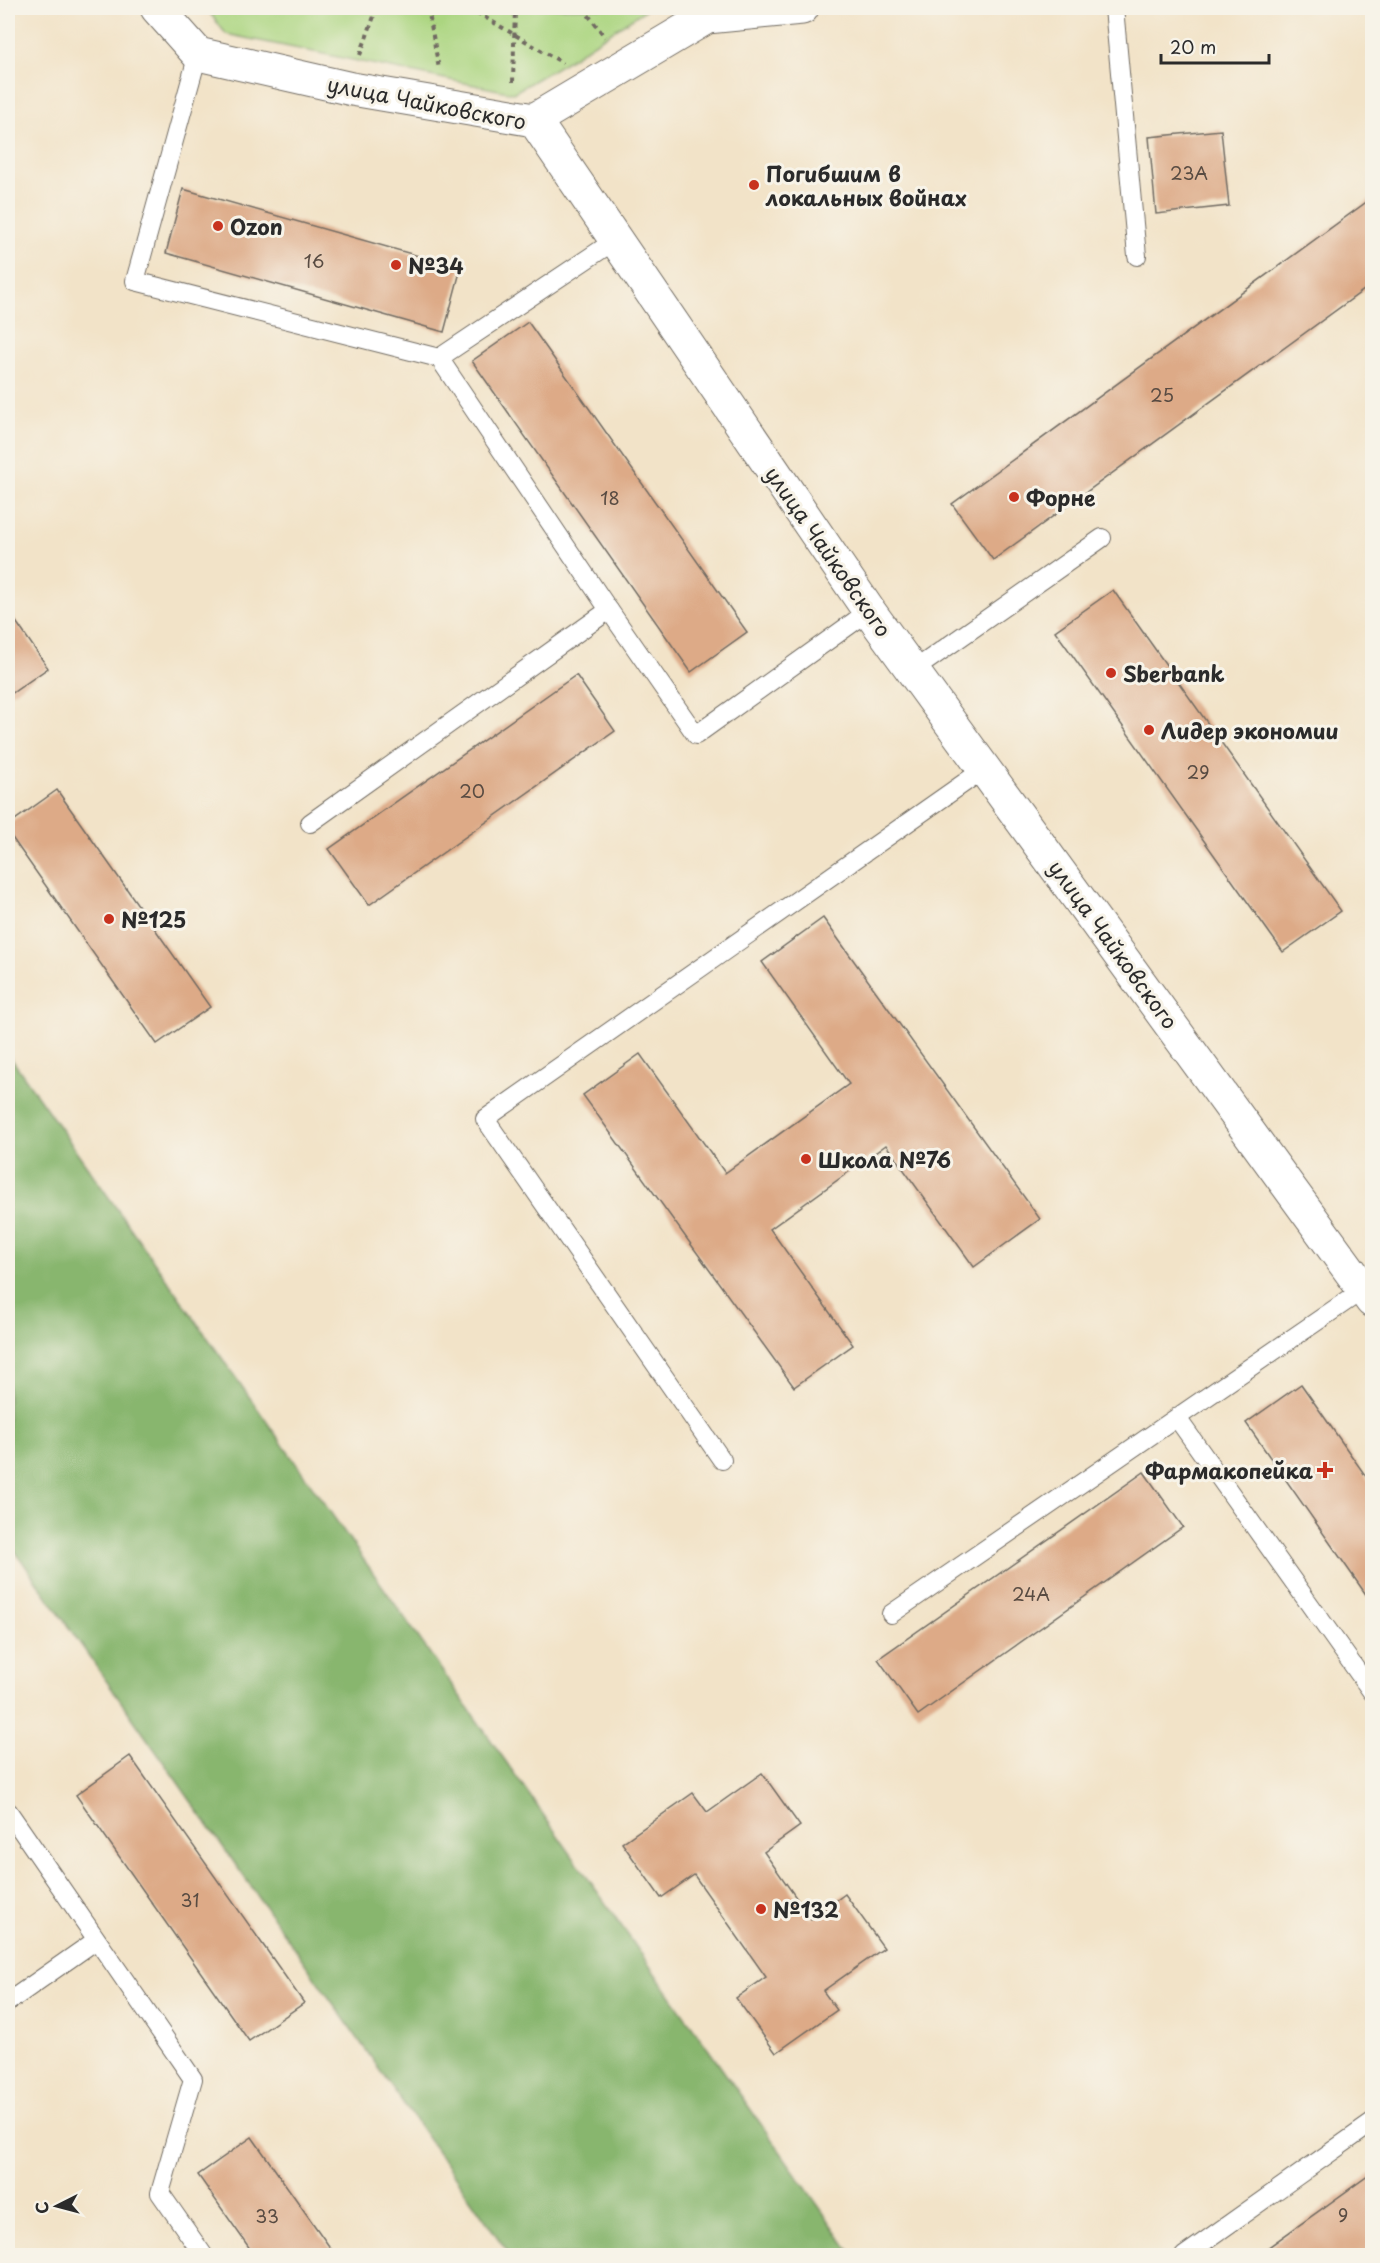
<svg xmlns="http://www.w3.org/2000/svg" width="1380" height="2263" viewBox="0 0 1380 2263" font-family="'Playpen Sans',sans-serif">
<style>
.green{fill:#abd580;stroke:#6b8056;stroke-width:1.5}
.forest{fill:#88b66e;stroke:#5a704c;stroke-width:1.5}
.building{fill:#ddaa87}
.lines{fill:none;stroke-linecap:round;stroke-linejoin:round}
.lane-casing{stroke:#716b62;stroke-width:20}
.street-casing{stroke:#716b62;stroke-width:35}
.path{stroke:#716b62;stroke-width:4;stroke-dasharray:4.5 4.5;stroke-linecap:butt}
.lane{stroke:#fff;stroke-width:18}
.street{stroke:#fff;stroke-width:33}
.poi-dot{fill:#c8321e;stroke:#f7f3e8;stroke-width:2}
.labels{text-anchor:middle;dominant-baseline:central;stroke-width:6;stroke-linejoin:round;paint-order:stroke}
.number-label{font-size:18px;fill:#584b42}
.street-label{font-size:21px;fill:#2b2b2b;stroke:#f7f3e8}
.poi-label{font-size:21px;font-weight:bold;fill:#2b2b2b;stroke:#f7f3e8;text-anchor:start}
</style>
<rect width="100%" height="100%" fill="#f7f3e8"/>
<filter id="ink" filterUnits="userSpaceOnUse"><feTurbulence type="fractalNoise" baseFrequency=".0167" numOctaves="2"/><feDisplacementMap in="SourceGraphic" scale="12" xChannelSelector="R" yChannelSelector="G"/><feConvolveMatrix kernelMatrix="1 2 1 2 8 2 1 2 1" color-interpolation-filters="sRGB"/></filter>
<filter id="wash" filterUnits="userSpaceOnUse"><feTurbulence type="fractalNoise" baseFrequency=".008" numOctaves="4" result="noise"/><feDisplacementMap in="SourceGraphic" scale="24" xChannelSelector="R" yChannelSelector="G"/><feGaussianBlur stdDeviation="1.35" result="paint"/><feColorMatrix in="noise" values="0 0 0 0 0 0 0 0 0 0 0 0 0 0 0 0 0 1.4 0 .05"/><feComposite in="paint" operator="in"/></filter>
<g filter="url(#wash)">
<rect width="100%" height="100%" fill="#f2e3c8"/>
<!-- green -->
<path class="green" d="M206 8H648L564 63 513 93 226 34Z"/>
<!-- forest -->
<path class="forest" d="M8 1054 853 2255H510L8 1541Z"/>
<g id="blocks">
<!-- building -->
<g class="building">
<path d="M1221 130 1229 206 1156 214 1149 137Z"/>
<path d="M183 189 461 268 444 332 166 253Z"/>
<path d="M1372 198V284L993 560 952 504Z"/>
<path d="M528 322 747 632 691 672 472 361Z"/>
<path d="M1113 590 1341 911 1283 952 1055 631Z"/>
<path d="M8 610 48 668 8 696Z"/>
<path d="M576 675 615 731 369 905 329 849Z"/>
<path d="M57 790 210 1007 157 1044 8 832V825Z"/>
<path d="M823 918 1040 1219 974 1267 886 1145 770 1229 853 1345 794 1387 583 1095 640 1054 725 1173 849 1084 762 962Z"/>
<path d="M1301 1384 1372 1485V1603L1246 1423Z"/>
<path d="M1144 1472 1183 1527 918 1715 878 1659Z"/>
<path d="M130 1756 304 2003 249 2041 76 1795Z"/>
<path d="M762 1773 800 1826 764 1852 811 1919 845 1894 884 1948 823 1991 837 2010 776 2053 736 1998 766 1977 694 1875 661 1898 622 1843 693 1793 707 1812Z"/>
<path d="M252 2137 336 2256H255L198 2175Z"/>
<path d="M1372 2173V2256H1256Z"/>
</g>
</g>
</g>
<g filter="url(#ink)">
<use href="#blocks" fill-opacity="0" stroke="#716b62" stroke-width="1.5"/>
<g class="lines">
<!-- lane casing -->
<g class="lane-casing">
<g id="lane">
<path d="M1114 8 1137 256"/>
<path d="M198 54 135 281 439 358"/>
<path d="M609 610 439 358 614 241"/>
<path d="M914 670 1102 538"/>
<path d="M310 823 609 610 696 735 869 611"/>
<path d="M1177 1418 1372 1692"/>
<path d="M722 1460 485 1119 984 769"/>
<path d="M891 1614 1364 1289"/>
<path d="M8 1811 193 2079 160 2193 204 2256"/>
<path d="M8 2002 95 1941"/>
<path d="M1184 2256 1372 2123"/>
</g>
</g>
<!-- street casing -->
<g class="street-casing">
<g id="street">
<path d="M157 8 198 54 352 89 534 120 869 611 1372 1301"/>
<path d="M534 120 707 17 802 8"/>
</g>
</g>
<!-- path -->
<g class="path">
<path d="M428 8 439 69"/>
<path d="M469 8 563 63"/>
<path d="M583 8 605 37"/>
<path d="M360 55 377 8"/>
<path d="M513 82 515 8"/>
</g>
<!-- lane -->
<use href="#lane" class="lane"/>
<!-- street -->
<use href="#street" class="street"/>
</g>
</g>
<!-- markers -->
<g class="poi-dot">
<circle cx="754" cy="185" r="6"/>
<circle cx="218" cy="226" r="6"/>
<circle cx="396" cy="265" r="6"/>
<circle cx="1014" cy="497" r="6"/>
<circle cx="1111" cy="673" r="6"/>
<circle cx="1149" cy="730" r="6"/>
<circle cx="109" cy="919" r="6"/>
<circle cx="806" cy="1159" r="6"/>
<path d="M1322 1461h6v6h6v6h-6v6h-6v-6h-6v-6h6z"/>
<circle cx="761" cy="1909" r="6"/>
</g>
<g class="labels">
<!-- number labels -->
<g class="number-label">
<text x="1189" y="172">23А</text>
<text x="314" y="260">16</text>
<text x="1162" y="394">25</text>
<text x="610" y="497">18</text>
<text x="1198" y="771">29</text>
<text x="472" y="790">20</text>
<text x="1031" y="1593">24А</text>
<text x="190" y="1899">31</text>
<text x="1343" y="2214">9</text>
<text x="267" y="2215">33</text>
</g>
<!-- street labels -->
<g class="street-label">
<text transform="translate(427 102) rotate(11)">улица Чайковского</text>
<text transform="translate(829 551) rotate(55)">улица Чайковского</text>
<text transform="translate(1114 944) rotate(54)">улица Чайковского</text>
</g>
<!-- poi labels -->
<g class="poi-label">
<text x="766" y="173">Погибшим в<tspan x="766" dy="24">локальных войнах</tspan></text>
<text x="230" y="226">Ozon</text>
<text x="408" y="265">№34</text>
<text x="1026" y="497">Форне</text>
<text x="1123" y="673">Sberbank</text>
<text x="1161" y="730">Лидер экономии</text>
<text x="121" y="919">№125</text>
<text x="818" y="1159">Школа №76</text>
<text x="1313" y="1470" text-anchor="end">Фармакопейка</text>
<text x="773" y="1909">№132</text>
</g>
</g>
<!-- margin -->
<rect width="1380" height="2263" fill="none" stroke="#f7f3e8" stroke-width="30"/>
<!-- north arrow -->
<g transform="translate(57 2206) rotate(264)" stroke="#f7f3e8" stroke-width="4.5" paint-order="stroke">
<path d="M0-4.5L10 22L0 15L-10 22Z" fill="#2b2b2b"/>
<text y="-9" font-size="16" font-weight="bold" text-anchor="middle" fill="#2b2b2b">С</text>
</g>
<!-- scale -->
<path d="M1161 54v9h108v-9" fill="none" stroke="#2b2b2b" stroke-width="3"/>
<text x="1170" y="54" font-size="18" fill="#2b2b2b" stroke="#f7f3e8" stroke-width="4.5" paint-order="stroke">20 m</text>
</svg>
